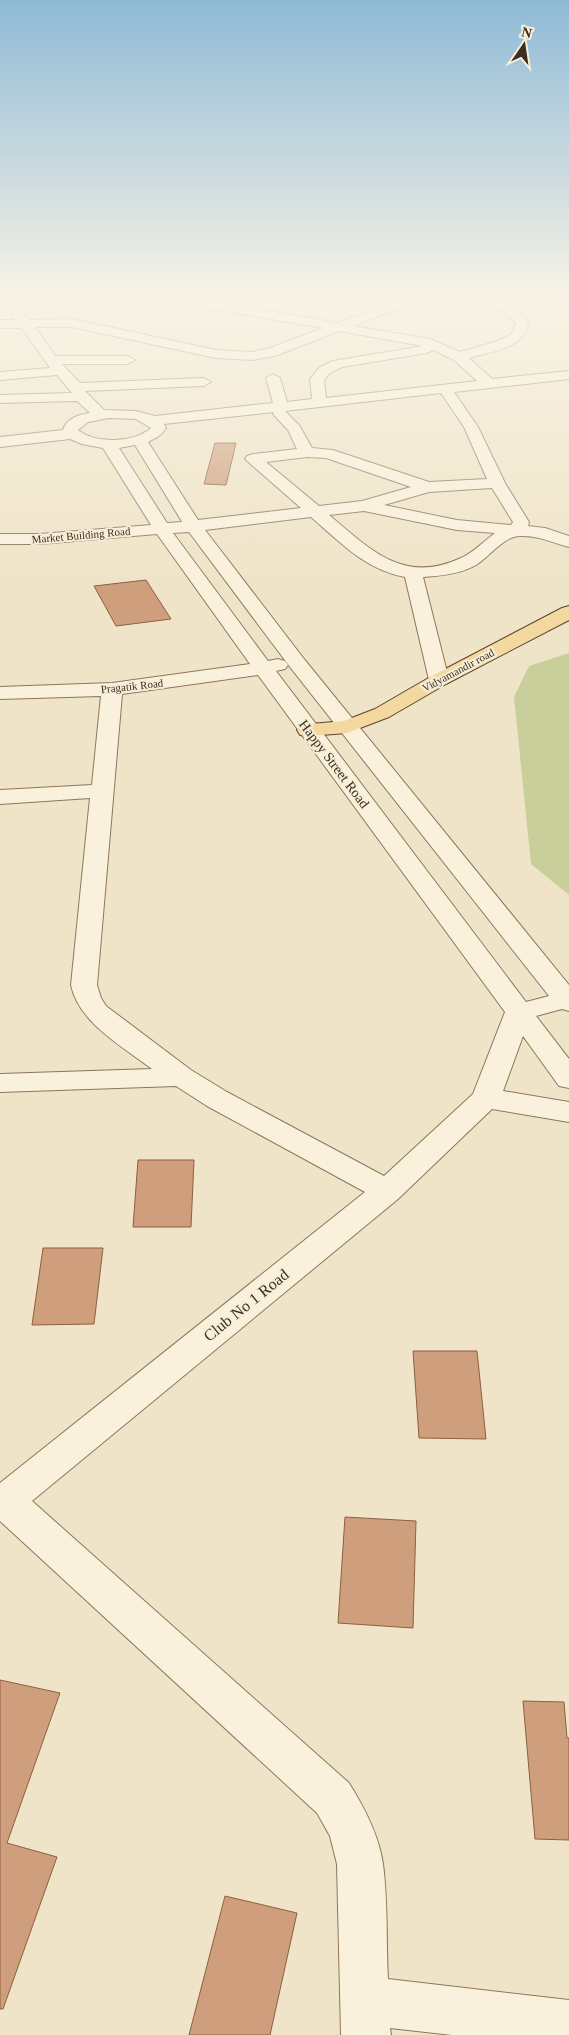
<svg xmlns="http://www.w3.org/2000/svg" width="569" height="2035" viewBox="0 0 569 2035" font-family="'Times New Roman',serif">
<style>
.green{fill:#c9cf9b}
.building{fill:#cf9f7d;stroke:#8d5f41}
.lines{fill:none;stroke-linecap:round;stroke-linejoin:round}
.minor-casing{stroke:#8d765c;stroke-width:2}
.major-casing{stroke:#5b4430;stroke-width:2}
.minor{fill:#faf1dc;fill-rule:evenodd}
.major{fill:#f3d9a0;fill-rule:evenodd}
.labels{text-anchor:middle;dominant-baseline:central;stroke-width:4;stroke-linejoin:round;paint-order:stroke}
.far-street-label{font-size:11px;fill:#3d2e20;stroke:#f7eed8}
.street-label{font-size:14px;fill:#3d2e20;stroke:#f7eed8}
.near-street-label{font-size:16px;fill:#3d2e20;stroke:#f7eed8}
</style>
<rect width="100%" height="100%" fill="#f0e4c8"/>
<!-- green -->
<path class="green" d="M569 653V895L531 864 514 697 529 666Z"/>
<!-- building -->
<g class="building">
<path d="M215 443H236L226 485 204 484Z"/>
<path d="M146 580 171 619 116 626 94 586Z"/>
<path d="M138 1160H194L191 1227H133Z"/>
<path d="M43 1248H103L94 1324 32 1325Z"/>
<path d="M413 1351H477L486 1439 419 1438Z"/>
<path d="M345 1517 416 1521 413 1628 338 1623Z"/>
<path d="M0 1680 60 1693 7 1843 57 1857 3 2009H0Z"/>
<path d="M523 1701 564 1702 567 1738H569V1840L535 1839Z"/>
<path d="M225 1896 297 1913 270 2035H189Z"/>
</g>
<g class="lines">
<!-- minor casing -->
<g class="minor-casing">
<path id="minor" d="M0 297H11L29 320 72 319 216 350 252 352 267 349 323 328 165 301 159 297H187L337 323 406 297H423L421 300 353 326 430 339 460 352 495 342 512 334 516 323C499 302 470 305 447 300L445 297C475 297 509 296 528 323 525 349 489 352 469 358L492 379 569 371V379L454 392 478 427 505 483 529 522 528 526 545 528 569 536V547C553 543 538 535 520 536 504 536 489 557 476 565 461 574 440 576 423 577L449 680 446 684 439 686 432 684 429 680 405 577C366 570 341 543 311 517L205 530 304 659 569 985V1011L562 1009 536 1016 569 1059V1088L559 1086 523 1036 503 1091 569 1102V1122L492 1109 398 1199 32 1501 349 1783C364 1807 379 1835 383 1864 388 1901 386 1941 388 1979L569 2000V2035H452L390 2028 391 2035H341L337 1864 330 1836 317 1813 0 1521V1483L365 1192 207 1106 176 1086 0 1092V1074L152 1069C122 1046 79 1023 71 985L90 798 0 804V790L92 785 101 696 0 699V687L112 683 250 664 157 534 40 544H0V534H40L151 525 103 448 82 444 70 439 0 447V437L63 430C66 419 79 414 90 413L77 401 0 403V395L72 393 57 375 0 380V372L50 368 22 328H0V320H16ZM35 327H72L216 358 252 360 275 356 339 331 423 346 333 361 320 367 310 379 312 399 287 402 280 378 273 374 266 378 273 403 155 416 136 411 104 410 85 391 204 386 211 382 204 378 80 383 62 364H128L135 360 128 356H55ZM433 350 454 360 477 381 326 398 324 380 330 373 342 367 427 353ZM441 393 464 427 487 479 429 482 333 450 312 448 299 425 285 411ZM274 412 273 414 288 430 297 449 253 454 247 456 245 459 301 508 198 520 148 442C156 438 162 435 166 428L164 424ZM109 418 136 419 151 428C134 443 95 444 78 430L88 422ZM135 445 181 520 182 522 167 523 119 448ZM307 457 326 458 411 487 362 501 319 506 266 462ZM492 488 513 522 511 525 457 520 384 505 429 492ZM364 511 457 530 495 533C484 541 473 553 461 558 403 585 370 549 329 515ZM189 532 290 667 549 996 526 1002 276 671 285 669 288 665 285 661 278 659 268 661 173 533ZM258 675 505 1012 473 1094 384 1176 227 1092 191 1070 106 1006 101 998 97 985 122 694Z"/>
</g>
<!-- major casing -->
<g class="major-casing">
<path id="major" d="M569 606V620L446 684 389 717 347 733 308 736 300 735 297 730 300 725 344 721 375 709 432 676 562 608Z"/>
</g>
<!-- minor -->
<use href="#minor" class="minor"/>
<!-- major -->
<use href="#major" class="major"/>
</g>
<!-- sky -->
<linearGradient id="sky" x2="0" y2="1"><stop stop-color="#8fbad6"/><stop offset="0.51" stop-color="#f8f3e6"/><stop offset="1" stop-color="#f8f3e6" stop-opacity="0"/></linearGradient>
<rect width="569" height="582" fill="url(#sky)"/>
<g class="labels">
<!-- far-street labels -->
<g class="far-street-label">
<text transform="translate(81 535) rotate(-5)">Market Building Road</text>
<text transform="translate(458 670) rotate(-28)">Vidyamandir road</text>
<text transform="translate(132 686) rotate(-6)">Pragatik Road</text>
</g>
<!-- street labels -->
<g class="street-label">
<text transform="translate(334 764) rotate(53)">Happy Street Road</text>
</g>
<!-- near-street labels -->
<g class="near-street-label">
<text transform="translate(246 1305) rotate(-39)">Club No 1 Road</text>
</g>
</g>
<!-- north arrow -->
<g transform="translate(524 45) rotate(13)" stroke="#f7eed8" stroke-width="4" paint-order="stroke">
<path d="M0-4L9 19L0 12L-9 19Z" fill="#3d2e20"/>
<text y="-8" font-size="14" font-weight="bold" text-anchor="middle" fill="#3d2e20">N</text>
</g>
</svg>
